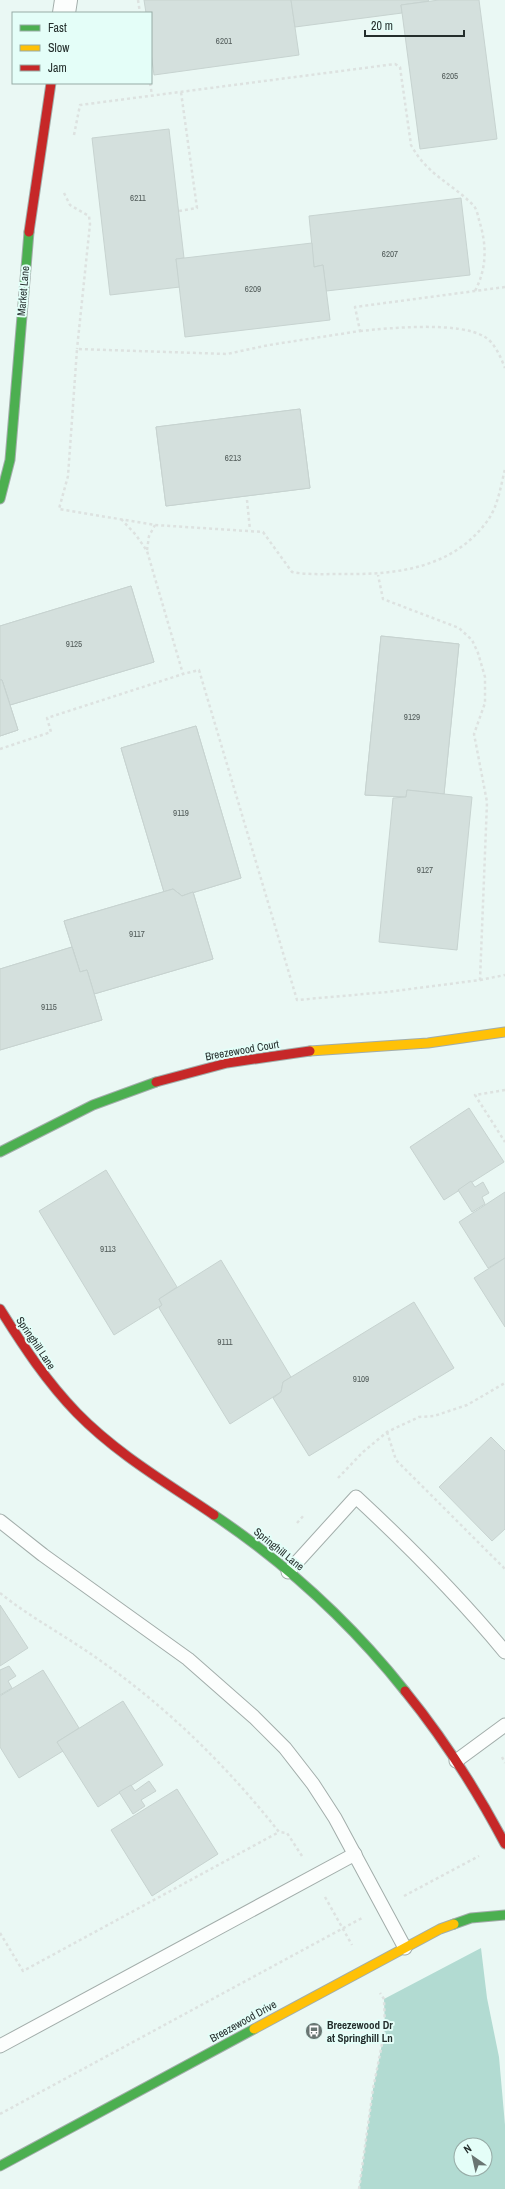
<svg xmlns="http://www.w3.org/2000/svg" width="505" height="2189" viewBox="0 0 505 2189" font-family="'Archivo Narrow',sans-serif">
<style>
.forest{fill:#b2dbd2;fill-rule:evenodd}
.building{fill:#d4e0dd;stroke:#c7d3d0}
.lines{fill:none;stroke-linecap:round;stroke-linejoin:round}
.lane-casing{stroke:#a2adaa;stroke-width:15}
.street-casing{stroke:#a2adaa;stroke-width:24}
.fast-casing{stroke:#a2adaa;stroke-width:11}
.slow-casing{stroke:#a2adaa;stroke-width:11}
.jam-casing{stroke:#a2adaa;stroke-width:11}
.path{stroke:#dde2e0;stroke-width:2.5;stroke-dasharray:3 3;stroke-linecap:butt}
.lane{stroke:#fcfefd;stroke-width:13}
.street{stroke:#fcfefd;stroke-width:22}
.fast{stroke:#4caf50;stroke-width:9}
.slow{stroke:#ffc107;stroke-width:9}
.jam{stroke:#c62828;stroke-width:9}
.labels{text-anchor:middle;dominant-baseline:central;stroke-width:4;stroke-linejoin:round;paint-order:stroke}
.number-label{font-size:9px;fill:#525c5a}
.street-label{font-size:11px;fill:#242e2c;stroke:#e4fef8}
.poi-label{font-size:11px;font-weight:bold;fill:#242e2c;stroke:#e4fef8;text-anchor:start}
</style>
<rect width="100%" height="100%" fill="#eaf8f4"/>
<!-- forest -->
<path class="forest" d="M481 1948 487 1998 499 2057 505 2125V2189H359L373 2089 385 2029 384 1999ZM461 2145H485V2169H461Z"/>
<!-- building -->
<g class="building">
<path d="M144 0H291L299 55 154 75 151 53V13H146Z"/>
<path d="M291 0H428L429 1 401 5 402 13 295 27Z"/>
<path d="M439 0H479L497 139 420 149 401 5Z"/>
<path d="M169 129 184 258 176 259 180 287 110 295 92 138Z"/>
<path d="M461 198 470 275 326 291 323 265 314 267 309 216Z"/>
<path d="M312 243 314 267 323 265 330 320 185 337 176 259Z"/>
<path d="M300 409 310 488 166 506 156 427Z"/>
<path d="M300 409 310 488 166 506 156 427Z"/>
<path d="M131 586 154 662 10 705 2 680H0V626Z"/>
<path d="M131 586 154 662 10 705 2 680H0V626Z"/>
<path d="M381 636 459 644 444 794 407 790 406 797 365 795Z"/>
<path d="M381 636 459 644 444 794 407 790 406 797 365 795Z"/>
<path d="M0 680H2L18 730 0 736Z"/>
<path d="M0 680H2L18 730 0 736Z"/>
<path d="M196 726 241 878 182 896 173 889 164 892 121 748Z"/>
<path d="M196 726 241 878 182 896 173 889 164 892 121 748Z"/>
<path d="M407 790 472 797 457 950 379 942 393 798 406 797Z"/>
<path d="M173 889 182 896 193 892 213 959 94 994 87 970 80 972 64 921Z"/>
<path d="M173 889 182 896 193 892 213 959 94 994 87 970 80 972 64 921Z"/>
<path d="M72 947 80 972 87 970 102 1020 0 1050V969Z"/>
<path d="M72 947 80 972 87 970 102 1020 0 1050V969Z"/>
<path d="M469 1108 504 1162 444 1200 410 1147Z"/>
<path d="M106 1170 177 1287 159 1299 162 1305 114 1335 39 1211Z"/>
<path d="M471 1181 475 1187 483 1182 489 1193 482 1197 485 1204 472 1212 458 1190Z"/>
<path d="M505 1192V1258L488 1268 459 1222Z"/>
<path d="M505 1258V1327L474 1278Z"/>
<path d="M221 1260 291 1377 283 1382 281 1392 230 1424 159 1308 162 1305 159 1299Z"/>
<path d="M414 1302 454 1368 309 1456 273 1398 281 1392 283 1382Z"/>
<path d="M491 1437 505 1451V1529L492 1541 439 1487Z"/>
<path d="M0 1605 28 1648 0 1666Z"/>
<path d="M9 1666 16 1676 8 1681 12 1688 0 1695V1670Z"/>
<path d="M43 1670 79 1728 57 1742 63 1751 19 1778 0 1747V1696Z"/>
<path d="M123 1701 163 1765 98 1807 57 1742Z"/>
<path d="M149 1781 156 1791 141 1800 145 1806 133 1814 119 1792 131 1785 135 1791Z"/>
<path d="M177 1789 218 1854 152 1896 111 1830Z"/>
</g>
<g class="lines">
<!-- lane casing -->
<g class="lane-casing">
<g id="lane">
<path d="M0 1521 43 1555 188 1659 254 1717 285 1748 313 1784 335 1818 405 1948"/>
<path d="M288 1572 356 1497C410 1547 458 1595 505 1652"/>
<path d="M456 1761 505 1725"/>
<path d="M0 2046 355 1854"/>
</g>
</g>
<!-- street casing -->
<g class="street-casing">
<path id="street" d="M64 13 66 0"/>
</g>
<!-- fast casing -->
<g class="fast-casing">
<g id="fast">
<path d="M0 499 10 460 29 232"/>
<path d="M0 1152 93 1105 156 1082"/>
<path d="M214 1515C285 1563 351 1623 405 1691"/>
<path d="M454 1924 471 1918 505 1915"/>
<path d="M0 2166 254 2029"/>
</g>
</g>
<!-- slow casing -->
<g class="slow-casing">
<g id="slow">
<path d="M310 1051 428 1043 505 1032"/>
<path d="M254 2029 440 1929 454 1924"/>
</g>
</g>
<!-- jam casing -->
<g class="jam-casing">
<g id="jam">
<path d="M29 232 51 83"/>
<path d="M156 1082 227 1063 310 1051"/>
<path d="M0 1309C23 1346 47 1382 77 1413 117 1454 167 1483 214 1515"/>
<path d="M405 1691C444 1739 476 1789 505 1844"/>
</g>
</g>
<!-- path -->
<g class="path">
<path d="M138 0 140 13"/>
<path d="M150 83 152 95"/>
<path d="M74 135 80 105 395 64 400 67 411 145C428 176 452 183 474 206 477 210 478 216 479 220 487 245 487 268 475 291"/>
<path d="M64 193 70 205 89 216 90 224 77 349"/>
<path d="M179 211 197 208 181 92"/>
<path d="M505 287 355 307 360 331 269 345 227 354 77 349 68 476 59 509 155 525 263 532 292 572C308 575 325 574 341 574 395 575 453 569 488 520 498 506 501 485 505 469"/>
<path d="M360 331C391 328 459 321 485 337 495 343 501 358 505 368"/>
<path d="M247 500 250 530"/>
<path d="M121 519 136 535 147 551 183 674 199 670 297 1000 387 992 480 980 487 802 474 734 485 703V677L478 653 472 640 459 628 383 599 378 575"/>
<path d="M147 550 149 536 155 525"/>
<path d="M0 749 51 732 47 718 183 674"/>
<path d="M480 980 505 975"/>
<path d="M505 1090 475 1095 505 1142"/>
<path d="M387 1432 396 1460 505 1569"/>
<path d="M338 1478 363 1452 387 1432 419 1417 434 1416 467 1405 505 1383"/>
<path d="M297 1523 305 1514"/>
<path d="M0 1593C31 1618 66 1636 98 1659 167 1707 227 1766 279 1832L287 1833 302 1856"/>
<path d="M502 1757 505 1763"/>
<path d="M404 1896 479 1856"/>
<path d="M325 1897 352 1945"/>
<path d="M0 1933 23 1971 279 1832"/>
<path d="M0 2114 362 1918"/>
<path d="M359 2189 373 2089 385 2029 384 1999 380 1993"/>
</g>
<!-- lane -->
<use href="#lane" class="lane"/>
<!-- street -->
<use href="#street" class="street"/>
<!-- fast -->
<use href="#fast" class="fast"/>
<!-- slow -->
<use href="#slow" class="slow"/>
<!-- jam -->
<use href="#jam" class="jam"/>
</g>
<!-- icons -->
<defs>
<g id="bus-disc" transform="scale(0.9)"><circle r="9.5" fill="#697572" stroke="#e4fef8"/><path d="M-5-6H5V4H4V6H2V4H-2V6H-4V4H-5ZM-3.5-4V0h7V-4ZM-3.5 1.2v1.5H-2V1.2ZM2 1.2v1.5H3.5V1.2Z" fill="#fff"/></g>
</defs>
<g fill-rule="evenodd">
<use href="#bus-disc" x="314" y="2031"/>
</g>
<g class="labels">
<!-- number labels -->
<g class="number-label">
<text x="224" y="41">6201</text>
<text x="450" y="76">6205</text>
<text x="138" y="198">6211</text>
<text x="390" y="254">6207</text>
<text x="253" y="289">6209</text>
<text x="233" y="458">6213</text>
<text x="74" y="644">9125</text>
<text x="412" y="717">9129</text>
<text x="181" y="813">9119</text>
<text x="425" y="870">9127</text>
<text x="137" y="934">9117</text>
<text x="49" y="1007">9115</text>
<text x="108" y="1249">9113</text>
<text x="225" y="1342">9111</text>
<text x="361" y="1379">9109</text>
</g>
<!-- street labels -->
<g class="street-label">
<text transform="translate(23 291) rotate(-85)">Market Lane</text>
<text transform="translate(242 1050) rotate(-10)">Breezewood Court</text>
<text transform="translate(36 1343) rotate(56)">Springhill Lane</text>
<text transform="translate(279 1549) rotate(39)">Springhill Lane</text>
<text transform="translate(243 2021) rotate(-29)">Breezewood Drive</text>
</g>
<!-- poi labels -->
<g class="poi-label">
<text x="327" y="2025">Breezewood Dr<tspan x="327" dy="13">at Springhill Ln</tspan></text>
</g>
</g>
<!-- legend -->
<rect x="12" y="12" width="140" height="72" fill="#e4fef8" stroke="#97aba6"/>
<rect x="20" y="25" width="20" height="6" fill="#4caf50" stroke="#97aba6"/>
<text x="48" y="32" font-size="12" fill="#242e2c">Fast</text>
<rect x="20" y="45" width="20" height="6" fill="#ffc107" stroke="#97aba6"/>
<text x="48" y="52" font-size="12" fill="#242e2c">Slow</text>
<rect x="20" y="65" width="20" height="6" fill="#c62828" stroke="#97aba6"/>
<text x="48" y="72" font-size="12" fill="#242e2c">Jam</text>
<!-- north arrow -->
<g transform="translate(473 2157) rotate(326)"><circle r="19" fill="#e4fef8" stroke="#97aba6"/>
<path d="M0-3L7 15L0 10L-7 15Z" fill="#697572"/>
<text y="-6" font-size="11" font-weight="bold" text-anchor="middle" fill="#242e2c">N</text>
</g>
<!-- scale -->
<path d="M365 30v6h99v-6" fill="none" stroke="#242e2c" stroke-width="2"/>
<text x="371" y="30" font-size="12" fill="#242e2c" stroke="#e4fef8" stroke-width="3" paint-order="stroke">20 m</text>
</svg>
